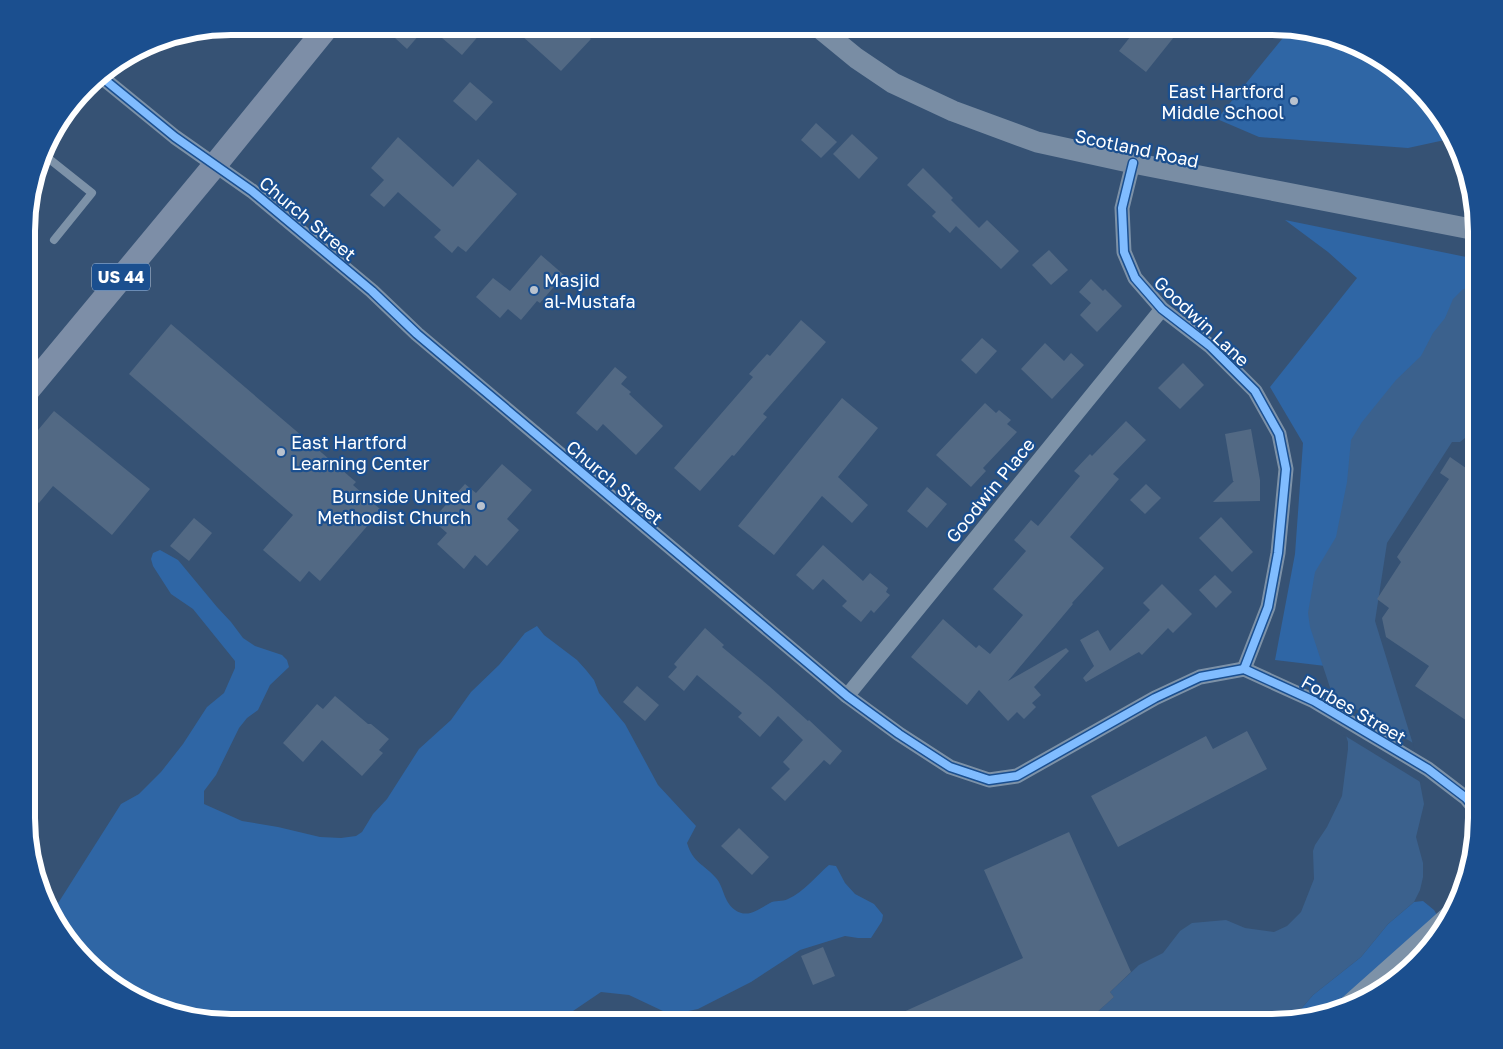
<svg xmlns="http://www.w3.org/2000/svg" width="1503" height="1049" viewBox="0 0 1503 1049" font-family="'Golos Text',sans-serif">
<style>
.green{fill:#2f66a5}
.water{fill:#3b618d}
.pier{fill:#365274}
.building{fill:#526984}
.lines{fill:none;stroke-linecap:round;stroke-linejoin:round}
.lane{stroke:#7d92a8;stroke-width:8}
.street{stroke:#7d92a8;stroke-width:15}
.secondary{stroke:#798da4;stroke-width:21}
.primary{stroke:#7d8ea7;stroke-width:24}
.cycleway-casing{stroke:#1b4f8f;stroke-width:11}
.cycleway{stroke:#80bcff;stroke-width:8}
.poi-dot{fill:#b9c2ce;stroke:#1b4f8f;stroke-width:2}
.labels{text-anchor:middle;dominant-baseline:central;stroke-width:4.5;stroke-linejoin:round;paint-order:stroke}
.shield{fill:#1b4f8f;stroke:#bbcadd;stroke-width:1}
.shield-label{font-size:16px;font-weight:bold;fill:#fff}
.poi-label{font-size:18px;fill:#fff;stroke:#1b4f8f;text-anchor:end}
.street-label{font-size:18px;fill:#fff;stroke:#1b4f8f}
.rim{fill:none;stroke:#fff;stroke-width:6}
</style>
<rect width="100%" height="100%" fill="#365274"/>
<!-- green -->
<g class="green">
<path d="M1291 28 1338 37 1396 68 1454 138 1408 148 1259 137 1217 119Z"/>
<path d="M1285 220 1476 259V377L1403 437 1359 670 1275 660 1295 554 1303 443 1270 387 1357 278 1328 252Z"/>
<path d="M160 550 178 560 217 607 231 622 243 638 255 646 282 655 287 660 289 667 270 685 258 710 247 718 239 728 216 775 204 791V804L242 821 278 827 320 837 341 838 356 836 362 832 373 814 387 799 419 749 451 720 471 692 499 665 525 633 537 626 544 635 577 660 586 670 594 680 599 693 625 724 658 785 696 826 687 843C693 863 704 864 716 878 724 887 723 901 735 910 748 919 759 909 770 903 775 900 782 902 788 899 804 892 816 876 829 865L836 866 845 883 855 894 874 904 883 915 882 921 871 938H858L845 936 800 950 751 982 698 1009 679 1013 665 1012 629 995 601 992 573 1011 545 1022H218L165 1012 107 981 54 921 51 913 55 908 121 804 139 794 161 772 183 744 207 707 224 693 235 668V661L193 609 171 594 153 566 151 559 153 553Z"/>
<path d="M1423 901 1434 910 1444 926 1435 942 1363 1002 1272 1023H1261L1301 1009 1313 995 1361 957 1388 924 1414 902Z"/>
</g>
<!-- water -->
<path class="water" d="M1468 287 1476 288V439L1465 438 1460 442H1452L1387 543 1375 621 1412 741 1424 804 1416 837 1423 863V877L1420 890 1414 902 1388 924 1361 957 1313 995 1293 1018 1272 1023H1085L1114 997 1110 992 1139 965 1163 953 1180 931 1192 923 1226 920 1245 928 1274 932 1287 926 1301 912 1314 879 1313 851 1315 845 1327 827 1342 796 1348 749V742L1310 627 1308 613 1315 572 1336 537 1347 482 1351 440 1362 422 1396 380 1421 356 1433 333 1445 318 1453 299 1462 290Z"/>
<!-- pier -->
<path class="pier" d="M1328 692 1413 743 1422 783 1342 734Z"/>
<!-- building -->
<g class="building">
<path d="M382 26H427L407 49Z"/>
<path d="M428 26H487L462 55Z"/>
<path d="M511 26H576L591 39 561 71Z"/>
<path d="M1138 27H1182L1146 72 1119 51Z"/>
<path d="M470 82 493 102 476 121 453 101Z"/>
<path d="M816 123 837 142 821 158 801 140Z"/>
<path d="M852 134 878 158 859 179 833 154Z"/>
<path d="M398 137 453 187 478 159 517 194 466 252 458 246 452 253 434 237 441 230 398 192 384 207 370 195 384 180 371 168Z"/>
<path d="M923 168 953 198 951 200 979 228 987 220 1019 251 1001 269 956 226 950 233 932 216 936 212 907 185Z"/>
<path d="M1049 250 1068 270 1051 285 1032 265Z"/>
<path d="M541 255 564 275 540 303 537 301 521 320 508 309 500 318 476 297 493 278 510 291Z"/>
<path d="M1091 279 1103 291 1105 289 1122 306 1097 332 1080 315 1091 303 1079 292Z"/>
<path d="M801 320 826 342 763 414 767 417 734 456 732 455 700 491 674 468 753 377 749 374 767 354 770 356Z"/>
<path d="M171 324 356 482 353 485 381 510 320 581 309 571 300 582 263 550 293 515 129 374Z"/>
<path d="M982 338 997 351 976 374 961 360Z"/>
<path d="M1045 343 1064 361 1071 353 1084 365 1052 399 1021 369Z"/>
<path d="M1183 363 1204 385 1180 409 1158 388Z"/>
<path d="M615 367 627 377 621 384 631 392 629 394 663 426 636 455 603 424 597 431 576 413Z"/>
<path d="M842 398 878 428 838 477 868 505 852 523 822 496 774 555 738 526Z"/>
<path d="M985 403 996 413 999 410 1011 420 1007 424 1017 432 983 468 986 471 971 487 936 455Z"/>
<path d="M54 411 150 489 112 535 53 486 39 503 28 494V442Z"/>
<path d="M1126 421 1146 440 1113 474 1119 479 1070 537 1104 568 1072 603 1073 604 1008 681 1066 648 1069 651 1034 687 1041 695 1032 703 1036 707 1024 719 1017 712 1008 721 979 690 967 705 911 657 943 619 976 648 979 645 990 654 1023 615 993 589 1026 551 1014 540 1031 520 1038 526 1080 476 1074 471 1090 454 1092 456Z"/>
<path d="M1251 429 1260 480V501L1213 502 1234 481H1233L1225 434Z"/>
<path d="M1450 457 1476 475V727L1415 686 1429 666 1386 637 1382 618 1389 608 1377 599 1401 562 1397 557 1449 479 1440 473Z"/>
<path d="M502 464 532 490 507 519 519 530 487 566 475 555 464 569 437 544 447 533 432 520 465 484 476 493Z"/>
<path d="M1146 484 1161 498 1145 514 1130 500Z"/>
<path d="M927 487 947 504 927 528 907 511Z"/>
<path d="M1221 517 1253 552 1232 572 1199 538Z"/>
<path d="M194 518 212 533 189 561 170 546Z"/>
<path d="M823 545 863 581 870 573 888 588 886 592 890 595 874 613 871 610 861 622 842 606 847 601 823 579 813 590 796 575Z"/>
<path d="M1215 575 1232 592 1216 608 1199 590Z"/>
<path d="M1162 584 1192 614 1173 633 1168 628 1142 655 1139 652 1086 682 1083 678 1094 666 1080 640 1098 630 1110 651 1150 610 1143 603Z"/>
<path d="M705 628 724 645 722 647 769 686 808 721 809 720 842 751 830 765 824 760 785 801 771 788 790 769 783 762 803 740 778 716 760 737 738 717 742 713 697 675 684 691 668 677 677 667 674 664Z"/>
<path d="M637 686 659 705 645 721 623 702Z"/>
<path d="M335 696 368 724H371L389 739 379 750 383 753 362 776 322 740 303 762 283 743 317 704 323 709Z"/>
<path d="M1247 731 1267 769 1118 847 1091 796 1206 736 1213 749Z"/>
<path d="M739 828 769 857 752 875 721 846Z"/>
<path d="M1069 832 1131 972 1110 992 1114 997 1085 1023H879L1023 958 984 870Z"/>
<path d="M823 947 835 976 813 985 801 956Z"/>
</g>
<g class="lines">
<!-- lane -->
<path class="lane" d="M43 154 92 193 54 240"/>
<!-- street -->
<g class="street">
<path d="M99 75 175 137 252 191 372 291 417 334 847 696 899 734 950 767 989 780 1017 776 1155 698 1200 677 1244 669 1314 701 1428 769 1466 798 1476 810"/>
<path d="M1133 163 1122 208 1124 252 1135 278 1162 309 1210 346 1255 391 1279 434 1286 469 1278 553 1268 607 1244 669"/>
<path d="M847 696 1162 309"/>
<path d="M1344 1006 1453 909"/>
</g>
<!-- secondary -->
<path class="secondary" d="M817 26 856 58 893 83 953 111 1037 142 1133 163 1476 230"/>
<!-- primary -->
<path class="primary" d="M28 390 215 165 328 26"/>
<!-- cycleway casing -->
<g class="cycleway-casing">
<g id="cycleway">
<path d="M99 75 175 137 252 191 372 291 417 334 847 696 899 734 950 767 989 780 1017 776 1155 698 1200 677 1244 669 1314 701 1428 769 1466 798 1476 810"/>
<path d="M1133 163 1122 208 1124 252 1135 278 1162 309 1210 346 1255 391 1279 434 1286 469 1278 553 1268 607 1244 669"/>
</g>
</g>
<!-- cycleway -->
<use href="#cycleway" class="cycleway"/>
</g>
<!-- markers -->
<g class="poi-dot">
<circle cx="1294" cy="101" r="5"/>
<circle cx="534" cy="290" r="5"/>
<circle cx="281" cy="452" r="5"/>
<circle cx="481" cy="506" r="5"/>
</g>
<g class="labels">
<!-- shield labels -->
<rect class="shield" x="92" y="263.5" width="58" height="27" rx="4"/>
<g class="shield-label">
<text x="121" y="277">US 44</text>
</g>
<!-- poi labels -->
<g class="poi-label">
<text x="1284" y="91">East Hartford<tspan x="1284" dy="21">Middle School</tspan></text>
<text x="544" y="280" text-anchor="start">Masjid<tspan x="544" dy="21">al-Mustafa</tspan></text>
<text x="291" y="442" text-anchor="start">East Hartford<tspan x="291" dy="21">Learning Center</tspan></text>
<text x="471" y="496">Burnside United<tspan x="471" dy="21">Methodist Church</tspan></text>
</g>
<!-- street labels -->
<g class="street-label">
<text transform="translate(1137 148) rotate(12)">Scotland Road</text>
<text transform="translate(308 218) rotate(40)">Church Street</text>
<text transform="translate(1202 321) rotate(43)">Goodwin Lane</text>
<text transform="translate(615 482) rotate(40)">Church Street</text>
<text transform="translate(990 490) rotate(-51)">Goodwin Place</text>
<text transform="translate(1354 709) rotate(30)">Forbes Street</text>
</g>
</g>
<!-- crop -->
<path d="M0 0H1503V1049H0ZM231 35H1272A196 196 0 0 1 1468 231V818A196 196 0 0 1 1272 1014H231A196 196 0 0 1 35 818V231A196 196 0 0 1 231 35Z" fill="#1b4f8f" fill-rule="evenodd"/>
<path class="rim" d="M231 35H1272A196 196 0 0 1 1468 231V818A196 196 0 0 1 1272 1014H231A196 196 0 0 1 35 818V231A196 196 0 0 1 231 35Z"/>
</svg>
